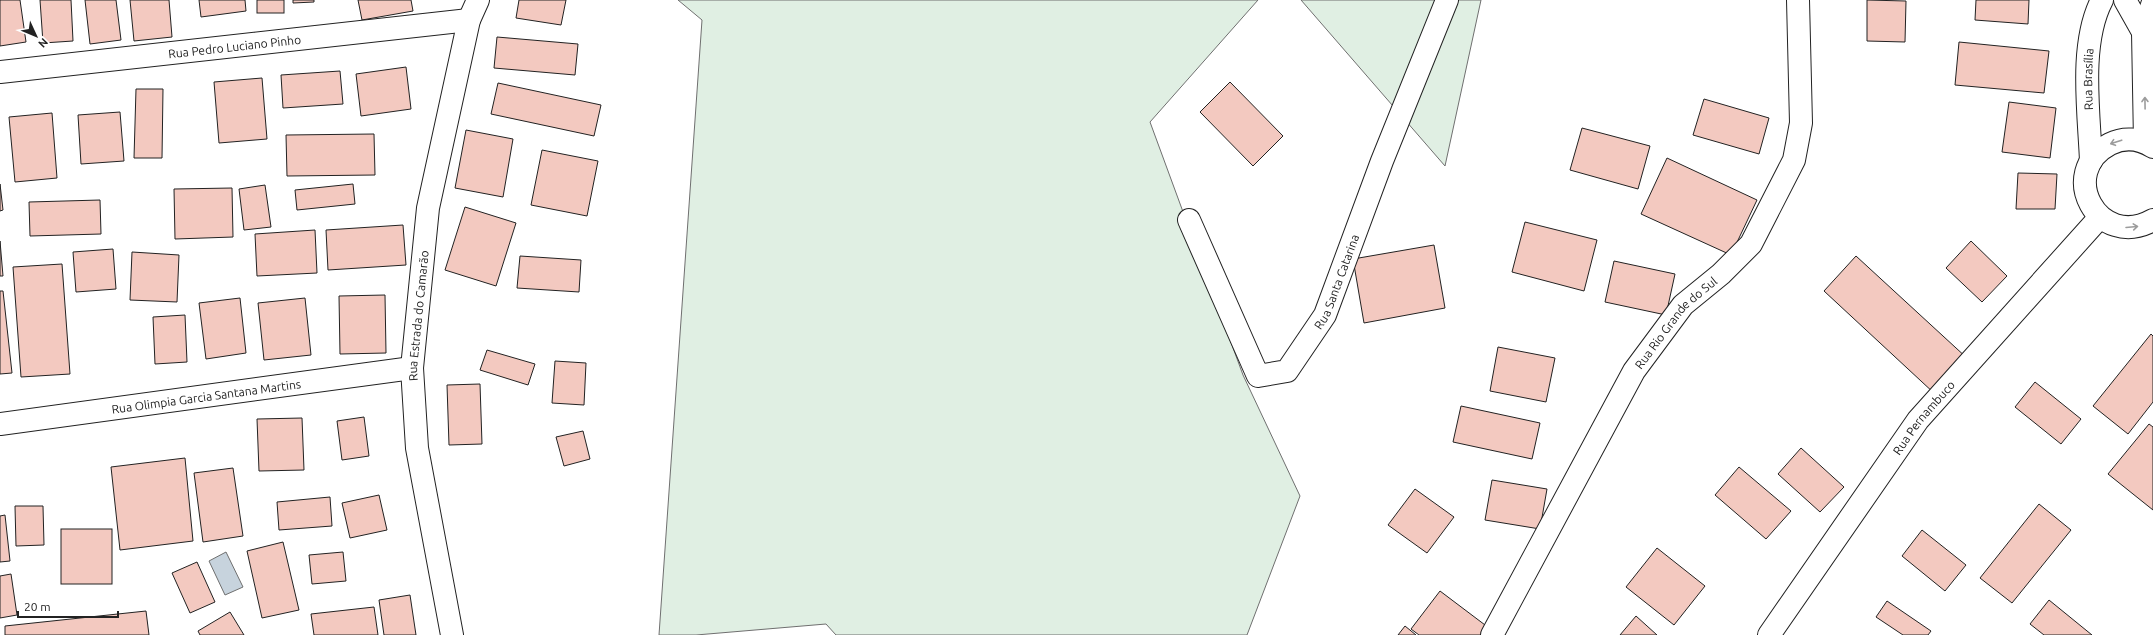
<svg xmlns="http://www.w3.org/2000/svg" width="2153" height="635" viewBox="0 0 2153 635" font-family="Ubuntu,sans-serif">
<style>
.green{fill:#e0efe3;stroke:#6f6f6f}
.water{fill:#c7d3dd;stroke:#6f6f6f}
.building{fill:#f3c9c0;stroke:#222}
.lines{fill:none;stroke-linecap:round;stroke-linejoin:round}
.street-casing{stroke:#222;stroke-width:24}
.street{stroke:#fff;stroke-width:22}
.oneway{stroke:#9c9c9c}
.labels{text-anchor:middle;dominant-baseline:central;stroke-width:3;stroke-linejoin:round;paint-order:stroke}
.street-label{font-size:12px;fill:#222;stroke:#fff}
</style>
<rect width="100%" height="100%" fill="#fff"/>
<!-- green -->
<g class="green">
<path d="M678 0H1258L1150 122 1243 375 1300 496 1247 635H836L826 624 696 635H659L702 20Z"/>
<path d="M1301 0H1481L1445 166Z"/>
</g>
<!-- water -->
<path class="water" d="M226 552 243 587 225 595 209 561Z"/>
<!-- building -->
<g class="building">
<path d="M0 0H20L26 42 0 46Z"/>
<path d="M40 0H71L73 41 43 43Z"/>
<path d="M85 0H116L121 40 90 44Z"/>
<path d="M130 0H169L172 37 134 41Z"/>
<path d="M199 0H245L246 11 201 17Z"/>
<rect x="257" y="0" width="27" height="13"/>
<path d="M293 0H314V2L293 3Z"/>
<path d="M358 0H411L413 11 362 20Z"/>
<path d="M519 0H566L561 25 516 18Z"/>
<path d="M1867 0 1906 1 1905 42 1867 41Z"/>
<path d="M1976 0H2029L2028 24 1975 20Z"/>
<path d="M497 37 578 44 575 75 494 68Z"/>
<path d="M1959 42 2049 51 2044 93 1955 85Z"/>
<path d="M406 67 411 109 361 116 356 74Z"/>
<path d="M340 71 343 104 283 108 281 75Z"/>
<path d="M262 78 267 139 219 143 214 82Z"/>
<path d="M1230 82 1283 136 1253 166 1200 112Z"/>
<path d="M498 83 601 105 594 136 491 114Z"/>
<path d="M136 89H163L162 158H134Z"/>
<path d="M1704 99 1769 118 1759 154 1693 135Z"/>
<path d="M2009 102 2056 108 2050 158 2002 152Z"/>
<path d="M120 112 124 161 81 164 78 115Z"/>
<path d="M52 113 57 178 15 182 9 117Z"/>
<path d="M1582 128 1650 146 1638 189 1570 170Z"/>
<path d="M466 130 513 139 503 197 455 188Z"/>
<path d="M374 134 375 175 287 176 286 135Z"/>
<path d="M542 150 598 161 587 216 531 205Z"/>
<path d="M1667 158 1757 200 1731 255 1641 214Z"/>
<path d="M2018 173 2057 174 2055 209H2016Z"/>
<path d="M0 184 3 210 0 211Z"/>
<path d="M353 184 355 204 297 210 295 190Z"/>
<path d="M265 185 271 227 244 230 239 189Z"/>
<path d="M232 188 233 237 175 239 174 189Z"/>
<path d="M100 200 101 234 30 236 29 202Z"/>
<path d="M465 207 516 223 496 286 445 270Z"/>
<path d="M1525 222 1597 240 1584 291 1512 272Z"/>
<path d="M403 225 406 265 328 270 326 230Z"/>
<path d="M315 230 317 273 257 276 255 234Z"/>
<path d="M0 241 3 276H0Z"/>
<path d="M1971 241 2007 276 1982 302 1946 268Z"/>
<path d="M1434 245 1445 308 1364 323 1353 259Z"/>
<path d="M113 249 116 289 76 292 73 252Z"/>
<path d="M132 252 179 255 177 302 130 300Z"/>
<path d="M520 256 581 260 579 292 517 288Z"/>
<path d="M1856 256 1968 359 1935 394 1824 291Z"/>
<path d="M1614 261 1675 274 1666 315 1605 302Z"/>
<path d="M62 264 70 374 21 377 13 267Z"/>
<path d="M0 291H3L12 373 0 374Z"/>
<path d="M385 295 386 353 340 354 339 296Z"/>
<path d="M240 298 246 353 206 359 199 303Z"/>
<path d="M305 298 311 355 264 360 258 303Z"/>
<path d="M185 315 187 362 155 364 153 317Z"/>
<path d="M2151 334 2153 336V402L2128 434 2093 406Z"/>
<path d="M1498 347 1555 358 1546 402 1490 391Z"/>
<path d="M487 350 535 364 528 385 480 370Z"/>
<path d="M555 361 586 363 584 405 552 403Z"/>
<path d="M2035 382 2081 419 2061 444 2015 407Z"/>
<path d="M480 384 482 444 449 445 447 385Z"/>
<path d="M1461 406 1540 423 1532 459 1453 442Z"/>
<path d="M364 417 369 456 342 460 337 421Z"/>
<path d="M302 418 304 470 259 471 257 419Z"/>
<path d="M2149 424 2153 427V510L2108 474Z"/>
<path d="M583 431 590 459 564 466 556 437Z"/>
<path d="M1801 448 1844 487 1820 512 1778 474Z"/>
<path d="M185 458 193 541 120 550 111 467Z"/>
<path d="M1739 467 1791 511 1766 539 1715 495Z"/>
<path d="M233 468 243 536 203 542 194 473Z"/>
<path d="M1492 480 1547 489 1540 529 1485 520Z"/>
<path d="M1415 489 1454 517 1427 553 1388 525Z"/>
<path d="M379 495 387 530 350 538 342 503Z"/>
<path d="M330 497 332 526 279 530 277 502Z"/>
<path d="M2039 504 2071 530 2012 603 1980 578Z"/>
<path d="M15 506H43L44 545 16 546Z"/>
<path d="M5 515 10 561 0 562V516Z"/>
<rect x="61" y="529" width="51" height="55"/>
<path d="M1922 530 1966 565 1945 591 1902 556Z"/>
<path d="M283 542 299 610 262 618 247 551Z"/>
<path d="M1657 548 1705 586 1674 625 1626 587Z"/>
<path d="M343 552 346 581 312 584 309 555Z"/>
<path d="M197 562 215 602 190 613 172 573Z"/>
<path d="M11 574 17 615 0 618V576Z"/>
<path d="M1440 591 1493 631 1490 635H1419L1411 629Z"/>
<path d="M410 595 416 635H384L379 600Z"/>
<path d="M2049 600 2092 635H2044L2030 624Z"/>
<path d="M1887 601 1931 631 1928 635H1903L1876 617Z"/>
<path d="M374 607 378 635H314L311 614Z"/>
<path d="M146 611 149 635H5V626Z"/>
<path d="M230 612 244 635H200L198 631Z"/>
<path d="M1636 616 1657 635H1620Z"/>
<path d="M1405 626 1416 635H1398Z"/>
</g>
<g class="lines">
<!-- street casing -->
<g class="street-casing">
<g id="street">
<path d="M2125 0 2143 32 2150 38"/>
<path id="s1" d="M0 72 469 20"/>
<path d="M2145 142 2143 32 2153 2"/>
<path d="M2153 147C2139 138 2124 137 2110 144 2056 172 2098 251 2153 220"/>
<path id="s2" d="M2091 161C2089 112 2079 44 2102 0"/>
<path id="s3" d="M1189 220 1258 376 1287 371 1325 315 1382 161 1447 0"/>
<path id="s4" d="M0 424 412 368"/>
<path id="s5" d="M452 635 417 448 412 368 428 208 469 20 478 0"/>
<path id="s6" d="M1492 635 1634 371 1683 305 1721 274 1751 244 1794 160 1801 123 1798 0"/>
<path id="s7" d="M1769 635 1918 420 2100 217"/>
</g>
</g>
<!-- street -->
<use href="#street" class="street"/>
</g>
<!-- one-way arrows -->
<defs><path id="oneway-shaft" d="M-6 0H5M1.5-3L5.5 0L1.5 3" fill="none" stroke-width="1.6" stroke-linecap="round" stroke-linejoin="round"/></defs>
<g class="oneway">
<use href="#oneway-shaft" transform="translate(2145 103) rotate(-91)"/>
<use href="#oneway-shaft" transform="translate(2116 142) rotate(162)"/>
<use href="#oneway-shaft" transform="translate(2132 227) rotate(-5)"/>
</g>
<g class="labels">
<!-- street labels -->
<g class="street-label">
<text stroke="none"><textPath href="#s1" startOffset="236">Rua Pedro Luciano Pinho</textPath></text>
<text stroke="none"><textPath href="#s2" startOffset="82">Rua Brasília</textPath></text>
<text stroke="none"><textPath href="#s3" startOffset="303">Rua Santa Catarina</textPath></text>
<text stroke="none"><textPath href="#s5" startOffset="323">Rua Estrada do Camarão</textPath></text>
<text stroke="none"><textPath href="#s6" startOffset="364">Rua Rio Grande do Sul</textPath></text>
<text stroke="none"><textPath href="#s4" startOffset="208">Rua Olimpia Garcia Santana Martins</textPath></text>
<text stroke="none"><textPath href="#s7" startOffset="267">Rua Pernambuco</textPath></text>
</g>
</g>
<!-- north arrow -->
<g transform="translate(36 36) rotate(134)" stroke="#ffffff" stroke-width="3" paint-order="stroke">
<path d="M0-3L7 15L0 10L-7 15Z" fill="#222222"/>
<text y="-6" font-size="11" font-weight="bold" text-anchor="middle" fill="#222222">N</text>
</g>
<!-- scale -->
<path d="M18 611v6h100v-6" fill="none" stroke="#222222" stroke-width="2"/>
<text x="24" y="611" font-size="12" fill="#222222" stroke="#ffffff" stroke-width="3" paint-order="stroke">20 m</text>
</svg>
